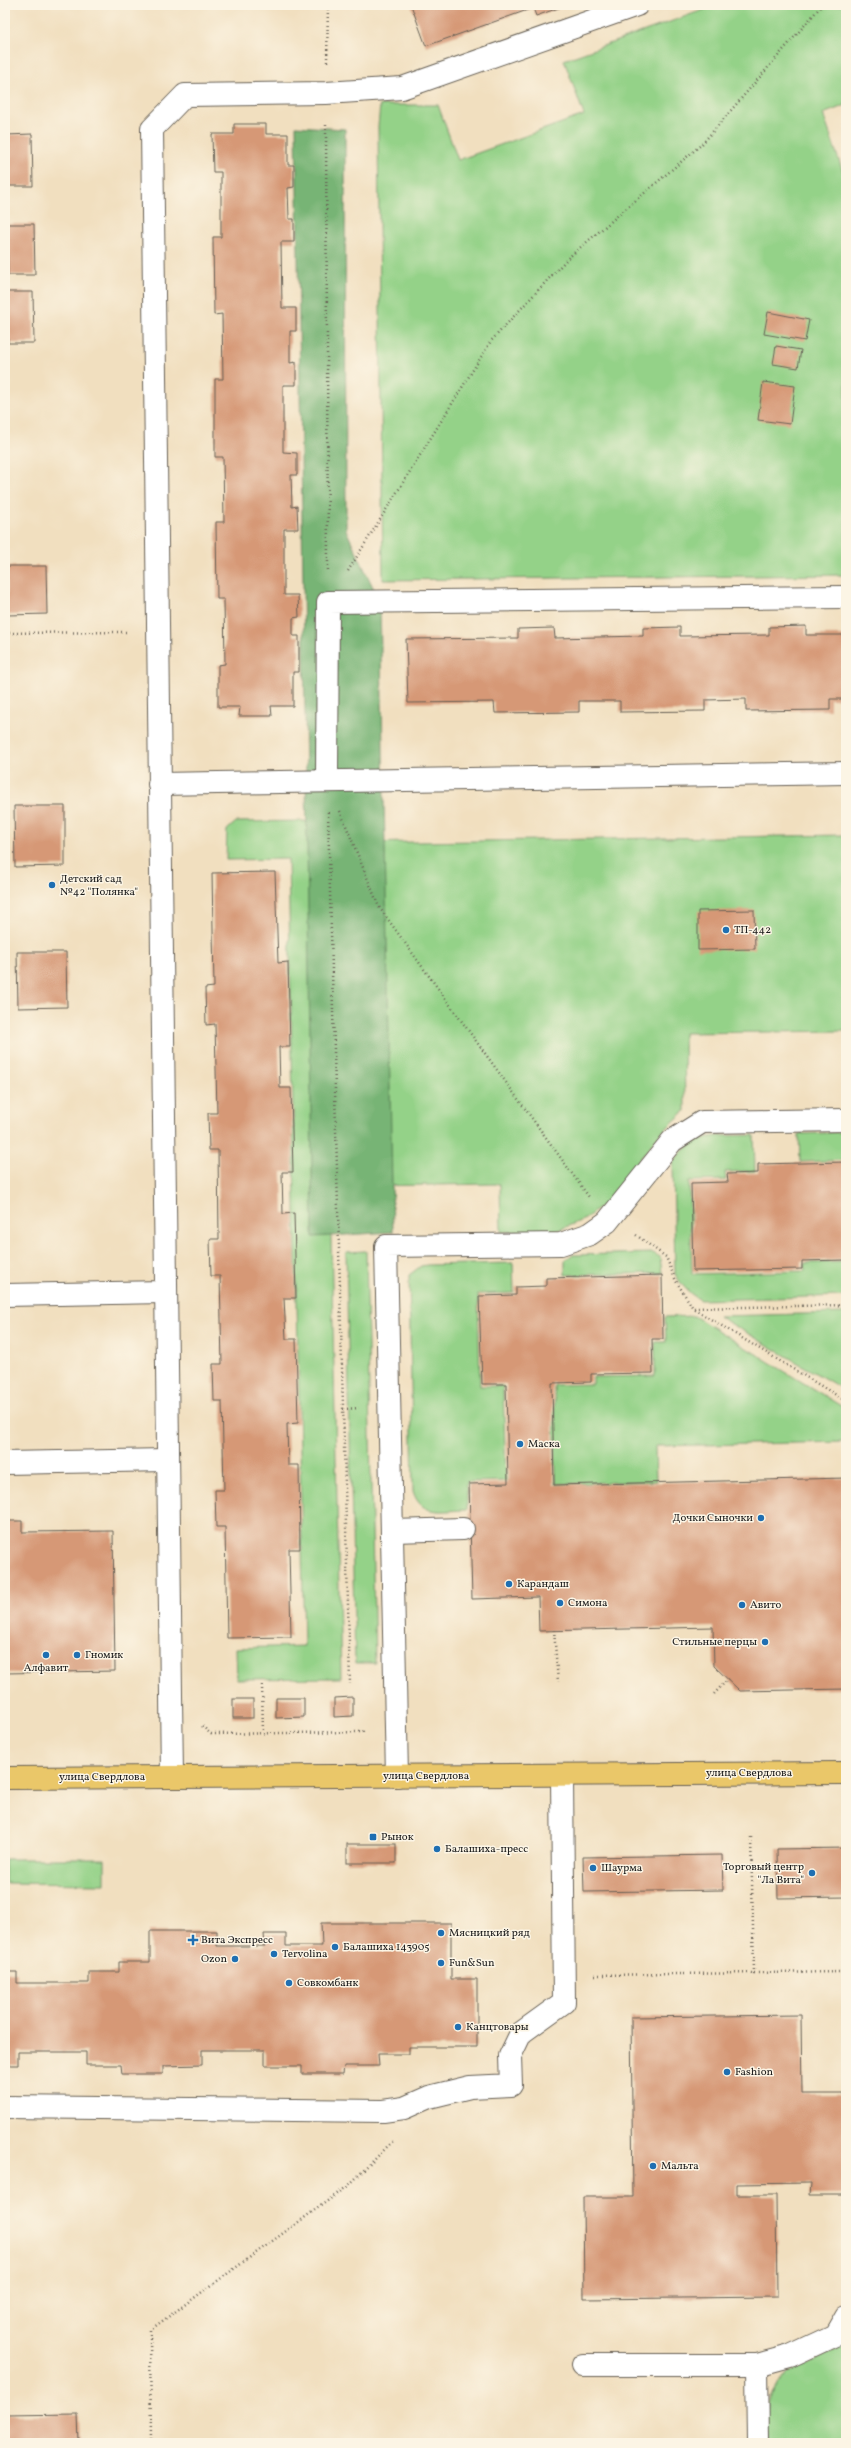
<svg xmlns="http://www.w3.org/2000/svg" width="851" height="2448" viewBox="0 0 851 2448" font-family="Vollkorn,serif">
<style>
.green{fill:#94d288;stroke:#587752}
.forest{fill:#77b474;stroke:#4a6848}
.building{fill:#d69876}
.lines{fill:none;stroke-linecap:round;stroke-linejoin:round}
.minor-casing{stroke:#676055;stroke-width:24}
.major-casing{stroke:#676055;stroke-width:24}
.path{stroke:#676055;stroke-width:2.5;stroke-dasharray:1 3;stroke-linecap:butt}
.minor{stroke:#fff;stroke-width:22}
.major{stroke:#eac769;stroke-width:22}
.poi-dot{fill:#1f6fb2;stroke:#fcf5e5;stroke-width:1.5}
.labels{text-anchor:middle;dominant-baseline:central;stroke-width:3;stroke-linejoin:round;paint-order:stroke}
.poi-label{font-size:11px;fill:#1c1c1c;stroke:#fcf5e5;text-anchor:start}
.street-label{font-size:11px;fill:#1c1c1c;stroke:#fcf5e5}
</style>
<rect width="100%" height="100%" fill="#fcf5e5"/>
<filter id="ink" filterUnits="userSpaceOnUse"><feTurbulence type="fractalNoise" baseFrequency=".025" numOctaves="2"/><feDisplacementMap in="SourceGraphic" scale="8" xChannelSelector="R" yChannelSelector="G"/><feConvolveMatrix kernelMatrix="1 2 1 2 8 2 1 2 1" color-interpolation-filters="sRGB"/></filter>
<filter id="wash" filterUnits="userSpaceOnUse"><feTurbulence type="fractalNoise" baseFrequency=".012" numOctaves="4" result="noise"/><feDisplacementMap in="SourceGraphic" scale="16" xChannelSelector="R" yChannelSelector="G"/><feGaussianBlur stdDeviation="0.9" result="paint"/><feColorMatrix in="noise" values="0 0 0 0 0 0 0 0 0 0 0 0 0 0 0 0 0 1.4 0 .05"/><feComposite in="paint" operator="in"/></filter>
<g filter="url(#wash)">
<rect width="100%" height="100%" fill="#f1dfbf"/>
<!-- green -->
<g class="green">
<path d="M717 5H846V105L823 114 846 181V575L383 580 378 127 380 105H438L458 160 584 115 564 60Z"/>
<path d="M304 821 318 828 322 844 341 1678 237 1679 236 1648 304 1646 288 859 226 860 227 830 236 822Z"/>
<path d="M846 835V1031L684 1033 685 1111 659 1135 605 1203 585 1219 556 1231 501 1232 500 1184 362 1186 357 843Z"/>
<path d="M846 1132V1160L800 1162 799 1134Z"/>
<path d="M754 1135 755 1171 725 1172 726 1180 689 1181 692 1274 805 1271V1263L846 1262V1296L701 1300C689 1294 682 1286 675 1274L673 1162C697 1130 718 1137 754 1135Z"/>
<path d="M366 1251 375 1663H355L346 1252Z"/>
<path d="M653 1253 660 1257 662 1273 565 1275V1260L572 1255Z"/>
<path d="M513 1263 514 1293 478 1294 480 1386H503L506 1481 467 1482V1510C444 1510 421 1518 413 1491L409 1275 421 1266 427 1265Z"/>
<path d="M846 1313V1391L718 1316Z"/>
<path d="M694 1316 846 1409V1442L655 1446 656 1481 556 1484 554 1385 593 1384V1377L655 1376V1342H666L665 1317Z"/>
<path d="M5 1859H105V1884L5 1883Z"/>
<path d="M846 2341V2443H768C768 2433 765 2409 768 2400 781 2363 820 2366 846 2341Z"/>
</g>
<!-- forest -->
<path class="forest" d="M296 126 345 129 346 530 380 602 393 1232 313 1237Z"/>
<g id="blocks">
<!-- building -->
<g class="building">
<path d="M411 5H567L536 16 533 8 426 46Z"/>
<path d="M234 124H266V134H288V165H294V187L288 188 289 219H294V242H281L282 308H296V331H290V363L296 362V385H283V452L297 453V475H291L292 507 297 506 298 529H284V595H298L299 617 293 618V636H299V672H293V706H271L272 716H239L240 707H218V665L225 664 224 599H217L216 522H224L223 457H215V379H223L222 314 214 315 213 237H221V172H213L212 134H234Z"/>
<path d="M32 134 33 186H6V135Z"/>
<path d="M7 224H34L35 275H8Z"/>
<path d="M7 292H33L34 343H8Z"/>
<path d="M768 312 809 320 805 341 764 334Z"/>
<path d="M776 346 801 350 798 368 773 364Z"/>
<path d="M763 382 795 386 790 424 758 420Z"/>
<path d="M7 566H46L47 614 7 615Z"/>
<path d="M806 626V635H846V699H830V710L746 711V699L705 700V711L620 712V701H579V712L495 713 494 702 408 703 406 639 518 638V629L554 628 555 638 643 636V628L680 627V636L769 635V627Z"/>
<path d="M14 806H65V866L15 867Z"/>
<path d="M275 872 278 963 288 962 290 1047H279L280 1088H291L293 1172H282L283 1214 294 1213 296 1298H284L286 1339H296L298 1423 287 1424 288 1465H299L300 1549H289L291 1637 227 1638 225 1527H216L215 1490H224L222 1401H214L213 1364H222L220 1276H211L210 1239H219L218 1150H209L208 1113H217L215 1024 206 1025 205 988 214 987 212 873Z"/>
<path d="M754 910 755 949 698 950V911Z"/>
<path d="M17 952H66L67 1007 18 1008Z"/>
<path d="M846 1162V1260L802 1261V1269L693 1271 691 1183 728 1182 727 1174 758 1173V1164Z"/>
<path d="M662 1275 663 1339H652L653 1373 591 1374V1382L552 1383 554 1485 846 1478V1689L740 1691 714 1666 713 1627 539 1631 538 1597 472 1599 469 1484 508 1483 506 1384H482L479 1296 516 1295V1287L546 1286V1278Z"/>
<path d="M5 1521H22V1532L113 1531 115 1671 5 1673Z"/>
<path d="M353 1697V1716L334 1717V1698Z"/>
<path d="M276 1698H304V1717L276 1718Z"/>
<rect x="233" y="1699" width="20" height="19"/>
<rect x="347" y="1844" width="49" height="19"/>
<path d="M846 1848V1897L778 1898 777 1849Z"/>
<path d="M722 1855 723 1890 584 1892 583 1857Z"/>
<path d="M321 1923H451V1979H477V2047H409V2054H378L379 2066H344L343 2074H302V2066H265V2050H202V2065L163 2066V2074H122L121 2065H86V2052H18V2065H5V1972H17V1983H89V1972H119V1962H150V1931H217V1946H265L264 1934H286V1946H322Z"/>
<path d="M801 2015 802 2094H846V2195H810L811 2183 737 2184V2195H776L777 2297 584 2299 583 2197H633L631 2017Z"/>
<path d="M78 2414 79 2443H5V2415Z"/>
</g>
</g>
</g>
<g filter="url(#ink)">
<use href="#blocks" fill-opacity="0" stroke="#676055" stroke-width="1"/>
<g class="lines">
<!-- minor casing -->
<g class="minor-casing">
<g id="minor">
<path d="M327 781 328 602 846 597"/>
<path d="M159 784 846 773"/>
<path d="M5 1295 165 1292"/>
<path d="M5 1463 167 1460"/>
<path d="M393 1531 463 1529"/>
<path d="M397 1776 386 1246 561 1244 590 1234 607 1222 672 1141 702 1122 846 1120"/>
<path d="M172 1777 152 129 185 95 326 93 402 88 637 5"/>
<path d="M5 2107 383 2111 404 2108 429 2097 470 2087 511 2085 510 2056 521 2033 564 2002 562 1775"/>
<path d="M583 2365H757L790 2356 835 2335 846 2316"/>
<path d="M757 2365 758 2443"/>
</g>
</g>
<!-- major casing -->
<g class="major-casing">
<path id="major" d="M5 1778 846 1773"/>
</g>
<!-- path -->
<g class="path">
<path d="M327 62 328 5"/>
<path d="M326 125 328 572"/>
<path d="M348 571 491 341 568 258 702 144 822 5"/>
<path d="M5 633 127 632"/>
<path d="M340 811 379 907 589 1197"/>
<path d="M328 812 350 1684"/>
<path d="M636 1235 666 1257 676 1281 693 1308 846 1305"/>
<path d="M694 1309 846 1401"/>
<path d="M343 1409 359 1408"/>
<path d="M554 1630 558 1682"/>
<path d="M262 1685 263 1733"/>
<path d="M714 1694 728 1679"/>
<path d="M202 1726 211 1734 362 1732 365 1730"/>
<path d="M751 1837 754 1973 846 1972"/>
<path d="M595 1975 754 1973"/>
<path d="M151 2443 150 2330 348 2186 394 2140"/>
</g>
<!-- minor -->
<use href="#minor" class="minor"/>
<!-- major -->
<use href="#major" class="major"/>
</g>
</g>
<!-- markers -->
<g class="poi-dot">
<circle cx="52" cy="885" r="4"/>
<circle cx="726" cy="930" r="4"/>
<circle cx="520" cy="1444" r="4"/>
<circle cx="761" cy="1518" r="4"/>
<circle cx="509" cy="1584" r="4"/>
<circle cx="560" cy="1603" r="4"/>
<circle cx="742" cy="1605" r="4"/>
<circle cx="765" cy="1642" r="4"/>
<circle cx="46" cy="1655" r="4"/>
<circle cx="77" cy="1655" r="4"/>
<rect x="369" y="1833" width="8" height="8" rx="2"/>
<circle cx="437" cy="1849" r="4"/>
<circle cx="593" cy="1868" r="4"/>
<circle cx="812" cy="1873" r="4"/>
<circle cx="441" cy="1933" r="4"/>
<path d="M191 1934h4v4h4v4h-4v4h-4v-4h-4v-4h4z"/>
<circle cx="335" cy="1947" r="4"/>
<circle cx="274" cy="1954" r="4"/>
<circle cx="235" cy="1959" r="4"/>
<circle cx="441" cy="1963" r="4"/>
<circle cx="289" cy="1983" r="4"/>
<circle cx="458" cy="2027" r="4"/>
<circle cx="727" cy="2072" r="4"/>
<circle cx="653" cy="2166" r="4"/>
</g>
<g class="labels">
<!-- poi labels -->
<g class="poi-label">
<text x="60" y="879">Детский сад<tspan x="60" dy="13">№42 "Полянка"</tspan></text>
<text x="734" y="930">ТП-442</text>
<text x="528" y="1444">Маска</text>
<text x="753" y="1518" text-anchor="end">Дочки Сыночки</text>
<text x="517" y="1584">Карандаш</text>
<text x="568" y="1603">Симона</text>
<text x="750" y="1605">Авито</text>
<text x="757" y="1642" text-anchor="end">Стильные перцы</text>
<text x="85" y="1655">Гномик</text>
<text x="46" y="1668" text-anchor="middle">Алфавит</text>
<text x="381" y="1837">Рынок</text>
<text x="445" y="1849">Балашиха-пресс</text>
<text x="804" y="1867" text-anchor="end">Торговый центр<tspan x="804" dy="13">"Ла Вита"</tspan></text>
<text x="601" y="1868">Шаурма</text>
<text x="449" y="1933">Мясницкий ряд</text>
<text x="201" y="1940">Вита Экспресс</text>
<text x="343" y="1947">Балашиха 143905</text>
<text x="282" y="1954">Tervolina</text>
<text x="227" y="1959" text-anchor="end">Ozon</text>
<text x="449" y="1963">Fun&amp;Sun</text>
<text x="297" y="1983">Совкомбанк</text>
<text x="466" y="2027">Канцтовары</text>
<text x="735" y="2072">Fashion</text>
<text x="661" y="2166">Мальта</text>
</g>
<!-- street labels -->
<g class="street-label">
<text x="749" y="1773">улица Свердлова</text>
<text x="426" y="1776">улица Свердлова</text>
<text x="102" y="1777">улица Свердлова</text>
</g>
</g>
<!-- margin -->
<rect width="851" height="2448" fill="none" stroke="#fcf5e5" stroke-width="20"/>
</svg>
